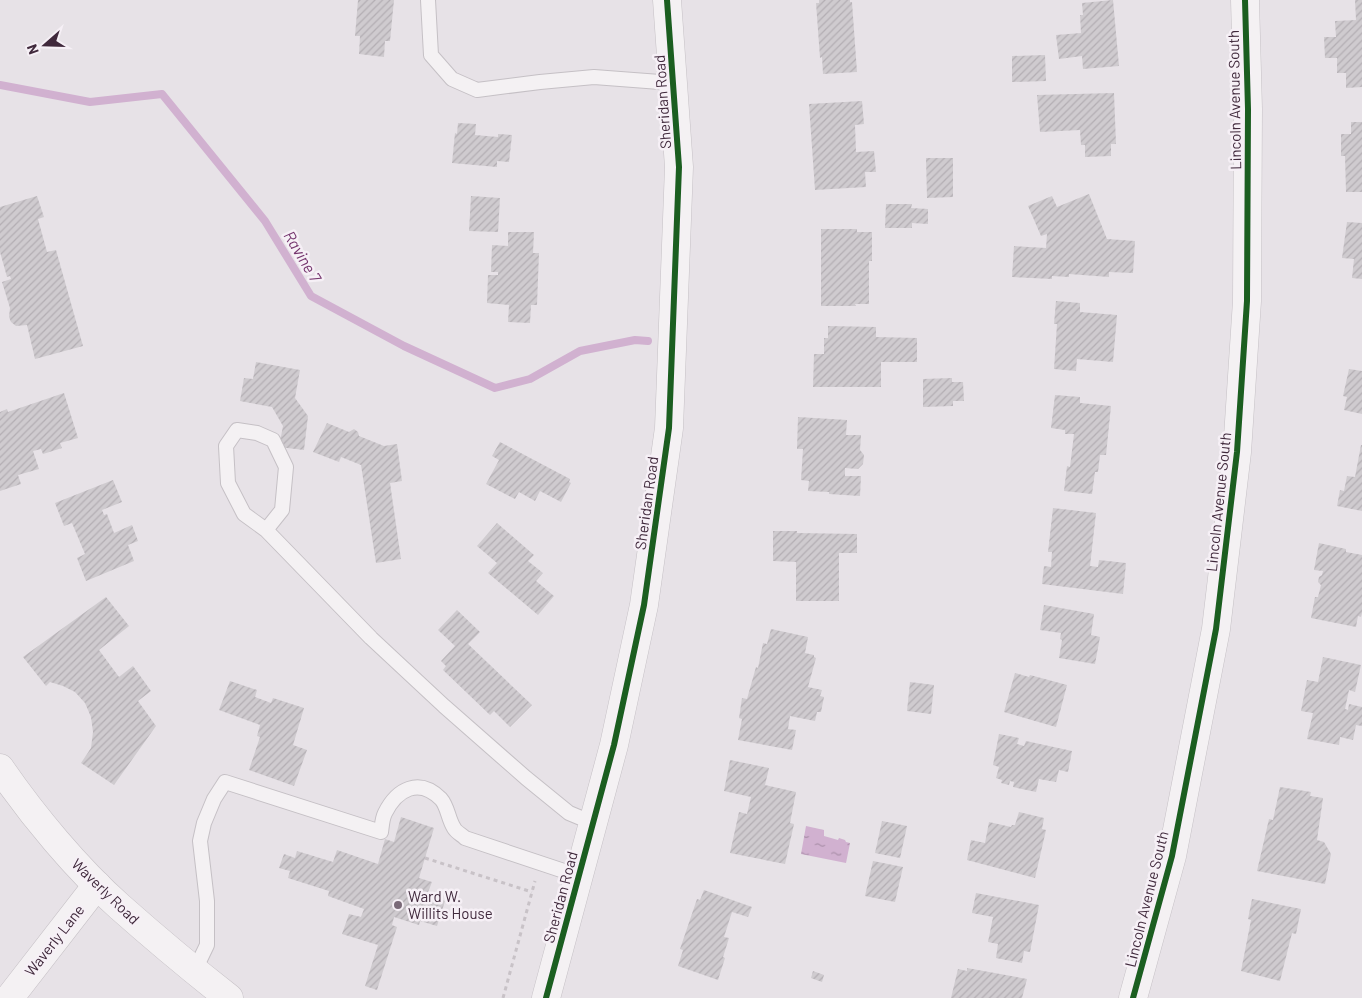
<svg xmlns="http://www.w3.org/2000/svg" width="1362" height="998" viewBox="0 0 1362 998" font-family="Barlow,sans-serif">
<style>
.water{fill:url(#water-ripples)}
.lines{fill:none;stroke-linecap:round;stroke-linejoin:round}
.stream{stroke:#d1b1d0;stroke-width:8}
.building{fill:url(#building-hatch)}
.service-casing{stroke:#c5c0c5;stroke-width:16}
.minor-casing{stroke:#c5c0c5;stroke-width:29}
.tertiary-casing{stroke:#c5c0c5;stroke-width:29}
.path{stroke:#c8c2c7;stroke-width:3;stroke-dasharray:4 4;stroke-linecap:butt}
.service{stroke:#f4f1f3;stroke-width:14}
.minor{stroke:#f4f1f3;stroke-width:28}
.tertiary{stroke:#f4f1f3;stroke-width:28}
.cycleway-casing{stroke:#f6f0f6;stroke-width:9}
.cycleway{stroke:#1b5e20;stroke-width:6}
.poi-dot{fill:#7a6a78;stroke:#f6f0f6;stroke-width:2}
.labels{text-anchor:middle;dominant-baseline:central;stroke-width:5;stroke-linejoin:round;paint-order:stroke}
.street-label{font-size:15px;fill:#40293c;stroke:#f6f0f6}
.poi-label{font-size:15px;fill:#40293c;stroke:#f6f0f6;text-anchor:start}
.water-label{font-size:16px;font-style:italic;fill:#74346d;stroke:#f6f0f6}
</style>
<defs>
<pattern id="water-ripples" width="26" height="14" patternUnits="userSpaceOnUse" patternTransform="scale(1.25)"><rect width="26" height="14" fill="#d1b1d0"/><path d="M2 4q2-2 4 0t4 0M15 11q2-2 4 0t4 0" fill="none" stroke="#ab90aa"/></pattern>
<pattern id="building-hatch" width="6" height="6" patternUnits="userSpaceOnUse" patternTransform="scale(1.25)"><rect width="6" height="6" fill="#cfcbcf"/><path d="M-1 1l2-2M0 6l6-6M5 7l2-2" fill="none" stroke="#b3aeb3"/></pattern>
</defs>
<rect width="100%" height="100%" fill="#e7e2e7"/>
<!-- water -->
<path class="water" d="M806 826 824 830V836L838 840 839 838 845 840 846 842 850 843 846 863 801 854Z"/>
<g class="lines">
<!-- stream -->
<path class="stream" d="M0 85 90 102 162 94 265 221 311 296 404 346 495 388 530 379 580 351 635 340 648 341"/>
</g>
<!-- building -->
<g class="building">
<path d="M358 0H394L390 41H385L384 57 359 54 360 36H355Z"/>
<path d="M819 0H850V2H852L857 72 823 74 822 57 820 58 816 3H819Z"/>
<path d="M1113 0 1119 66 1083 69 1082 56 1059 59 1056 35 1081 33 1080 15H1083L1082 3Z"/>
<path d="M1355 0H1362V87L1346 88V73H1337V58H1325L1324 37H1336L1335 21 1356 20Z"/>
<path d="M1045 55 1046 81 1012 82V56Z"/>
<path d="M1114 93 1116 144H1111V156L1085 157V145H1081L1080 130 1040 132 1037 95Z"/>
<path d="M862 101 864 124 855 125 856 152 874 151 876 172H865L866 187 815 190 809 104Z"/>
<path d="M1351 122H1362V192H1346L1345 156H1341V134H1351Z"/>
<path d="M458 123 476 124 475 135 498 137V134L512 135 509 162 497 161V167L452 163 455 133 457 134Z"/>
<path d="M926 158H953V197L927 198Z"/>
<path d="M1089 194 1107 239 1135 241 1133 273 1109 272V277L1069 274V277L1052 276V279L1012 277 1014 246 1046 248 1047 234 1041 236 1028 206 1052 196 1057 207Z"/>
<path d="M37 196 44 217 38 219 47 252 56 250 83 346 35 359 27 325 16 326 11 322 9 317 10 308 2 282 11 279 10 276 7 277 0 252V207Z"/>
<path d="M471 196 500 198 498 232 469 231Z"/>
<path d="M886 204H912L911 208 928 209V224L912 223V228H885Z"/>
<path d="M1347 222 1362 223V279L1352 278 1354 259 1342 258Z"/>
<path d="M821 229H857V232H872V261H869V304H855L856 306H821Z"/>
<path d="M508 232H534L533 253H539L537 305H531L530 323 508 322 509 305 487 303 488 275H498V272H491L492 245 508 246Z"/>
<path d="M1056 301 1080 303V312L1117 315 1113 362 1077 359 1076 371 1054 369 1057 324H1054Z"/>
<path d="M828 326 876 327V337L917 338V362H881V387H813L814 354H824V338H828Z"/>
<path d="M256 362 300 370 295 398 308 416 304 450 279 447 283 426 272 407 240 401 244 378 253 379Z"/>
<path d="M1349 369 1362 371V414L1344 410 1347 397 1343 396Z"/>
<path d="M952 378V382H963L964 401H953V406L923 407V379Z"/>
<path d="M64 393 78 438 60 443 62 448 43 454 41 449 33 451 39 469 18 475 21 484 0 491V412L7 409 8 412Z"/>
<path d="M1055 395 1080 397V403L1111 406 1106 455H1100L1098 472H1095L1092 494 1064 491 1067 466 1070 467 1074 434H1065V430L1051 428Z"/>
<path d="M798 417 847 420 846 435H861L860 450 864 455 863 464 858 469 845 468V476H861L860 496 829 494V492L808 491 809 481 801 480 803 449H797Z"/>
<path d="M327 423 349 432 354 429 358 432 359 436 384 446 397 444 402 481 390 483 401 559 376 563 361 465 341 457 339 462 313 452Z"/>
<path d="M500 442 570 479 569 482 571 483 561 502 540 491 535 501 519 492 515 499 486 484 499 460 492 456Z"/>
<path d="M1361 445H1362V511L1337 506 1340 490 1344 491 1347 476 1355 477Z"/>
<path d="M113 480 122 502 102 510 104 515 107 514 114 533 132 525 138 541 128 545 134 561 86 581 77 558 85 554 72 523 64 526 55 503Z"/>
<path d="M1053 508 1096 513 1090 566 1098 567 1099 560 1126 563 1123 594 1042 584 1044 566 1051 567 1052 552H1048Z"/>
<path d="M497 523 534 555 528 561 543 573 536 581 554 596 538 615 488 573 497 563 477 546Z"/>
<path d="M773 531H797V533L857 534V553H839V601H796V562L773 561Z"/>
<path d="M1319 543 1346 549V552L1362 555V613L1361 617 1358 616 1356 627 1311 618 1315 597H1318L1321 585 1318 582 1319 577 1322 575 1323 571 1314 570Z"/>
<path d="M106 597 129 626 99 650 119 677 133 666 151 691 138 701 156 726 114 785 81 763 91 748 93 732 91 717 85 703 75 692 63 686 50 682 46 686 23 657Z"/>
<path d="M1044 605 1094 614 1091 635 1100 637 1095 664 1059 658 1062 640 1060 639 1061 633 1040 630Z"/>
<path d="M457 610 480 632 468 644 532 705 510 727 494 711 490 715 443 670 446 666 441 661 455 646 438 630Z"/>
<path d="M771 629 808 637 805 653 814 655V657L816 658 808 687 822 690 820 696 824 697 821 712H817L815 721 790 716 788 729 796 730 792 750 738 740 742 719 739 718 742 698 747 699 756 667 758 668 763 643 767 644Z"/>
<path d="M1323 657 1361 665 1355 692 1349 690 1345 709 1348 710 1349 704 1362 707V726L1356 725 1353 740 1340 737 1339 745 1307 739 1313 713 1301 711 1307 680 1318 682Z"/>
<path d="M1015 673 1029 677 1030 675 1067 685 1056 727 1004 712Z"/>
<path d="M230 681 257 690 255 697 271 703 273 698 304 708 293 745 307 750 294 786 249 770 260 737 257 736 260 725 219 710Z"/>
<path d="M910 682 934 685 931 714 907 711Z"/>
<path d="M999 734 1019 738 1017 744 1024 746 1026 741 1072 751 1068 772 1059 770 1056 782 1039 779 1036 792 1013 787 1014 782 1010 781 1009 785 1001 783 1002 780 996 778 999 767 993 765Z"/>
<path d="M730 760 769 768 765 785 796 792 790 823 794 824 785 864 730 853 739 812 747 814 751 797 724 791Z"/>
<path d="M1280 787 1311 792 1310 796 1323 798 1317 840 1324 842 1331 854 1325 884 1257 871 1269 819 1273 820Z"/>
<path d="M1019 812 1044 818 1042 829 1046 830 1035 878 967 860 971 840 985 843 989 822 1011 827 1012 825H1015Z"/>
<path d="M401 817 434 828 419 878 432 882 427 895 445 901 437 926 420 921 419 925 394 917 392 925 397 927 377 990 365 986 378 945 342 934 349 914 361 917 364 909 328 896 329 891 288 878 290 871 279 868 284 854 295 858 297 851 333 862 337 850 378 864 385 839 394 842Z"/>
<path d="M882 821 907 826 900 858 875 853Z"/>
<path d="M873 861 903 867 895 902 865 896Z"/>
<path d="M704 890 752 907 748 917 732 912 724 937 729 938 723 957 725 958 718 980 678 966 683 950 680 949 697 899 700 900Z"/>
<path d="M976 893 1039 905 1030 952 1024 951 1022 963 996 958 998 944 988 942 993 917 972 913Z"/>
<path d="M1252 899 1301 909 1296 934 1292 933 1280 981 1241 971 1251 920 1248 919Z"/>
<path d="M967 968 1027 979 1022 998H951L958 969 967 971Z"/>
<path d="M813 971 824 975 822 982 811 978Z"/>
</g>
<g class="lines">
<!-- service casing -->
<g class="service-casing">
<g id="service">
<path d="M428 0 431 55 452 79 477 90 540 82 594 77 673 83"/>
<path d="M266 530 282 510 286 467 273 440 257 433 237 430 226 446 228 483 244 514 266 530 371 638 444 706 526 778 569 813 593 823"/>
<path d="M195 970 207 945V901L200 841 204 823 214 799 225 782 381 832C382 826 382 819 385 813 397 789 419 777 441 799 448 807 448 819 454 828 456 832 462 835 465 838L579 876"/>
</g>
</g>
<!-- minor casing -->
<g class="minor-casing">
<g id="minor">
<path d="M0 768C33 816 77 869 120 907 155 938 192 969 229 998"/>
<path d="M11 996 97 885"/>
<path d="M1133 998 1172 856 1216 629 1237 452 1247 301 1248 109 1245 0"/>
</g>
</g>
<!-- tertiary casing -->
<g class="tertiary-casing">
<path id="tertiary" d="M546 998 614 745 644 605 669 428 679 167 667 0"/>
</g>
<!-- path -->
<g class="path">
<path d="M425 858 532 892"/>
<path d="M503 998 535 881"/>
</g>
<!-- service -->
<use href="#service" class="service"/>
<!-- minor -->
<use href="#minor" class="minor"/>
<!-- tertiary -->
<use href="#tertiary" class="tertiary"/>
<!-- cycleway casing -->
<g class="cycleway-casing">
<g id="cycleway">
<path d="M546 998 614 745 644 605 669 428 679 167 667 0"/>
<path d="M1133 998 1172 856 1216 629 1237 452 1247 301 1248 109 1245 0"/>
</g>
</g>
<!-- cycleway -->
<use href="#cycleway" class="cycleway"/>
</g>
<!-- markers -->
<circle class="poi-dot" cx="398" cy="905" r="5"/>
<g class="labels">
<!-- street labels -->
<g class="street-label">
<text transform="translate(1234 100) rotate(-91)">Lincoln Avenue South</text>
<text transform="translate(662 102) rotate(-94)">Sheridan Road</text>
<text transform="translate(1218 502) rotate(-84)">Lincoln Avenue South</text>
<text transform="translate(646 503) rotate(-82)">Sheridan Road</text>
<text transform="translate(106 891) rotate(44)">Waverly Road</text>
<text transform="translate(560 897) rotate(-75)">Sheridan Road</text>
<text transform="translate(1146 899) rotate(-76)">Lincoln Avenue South</text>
<text transform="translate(54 940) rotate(-52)">Waverly Lane</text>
</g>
<!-- poi labels -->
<g class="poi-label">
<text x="408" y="896">Ward W.<tspan x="408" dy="17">Willits House</tspan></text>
</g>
<!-- water labels -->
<g class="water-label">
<text transform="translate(303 256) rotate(59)">Ravine 7</text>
</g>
</g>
<!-- north arrow -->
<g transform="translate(45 45) rotate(250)" stroke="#f6f0f6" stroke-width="4" paint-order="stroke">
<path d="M0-4L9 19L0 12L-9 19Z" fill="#40293c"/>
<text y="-8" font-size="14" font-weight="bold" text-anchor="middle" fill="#40293c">N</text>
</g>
</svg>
